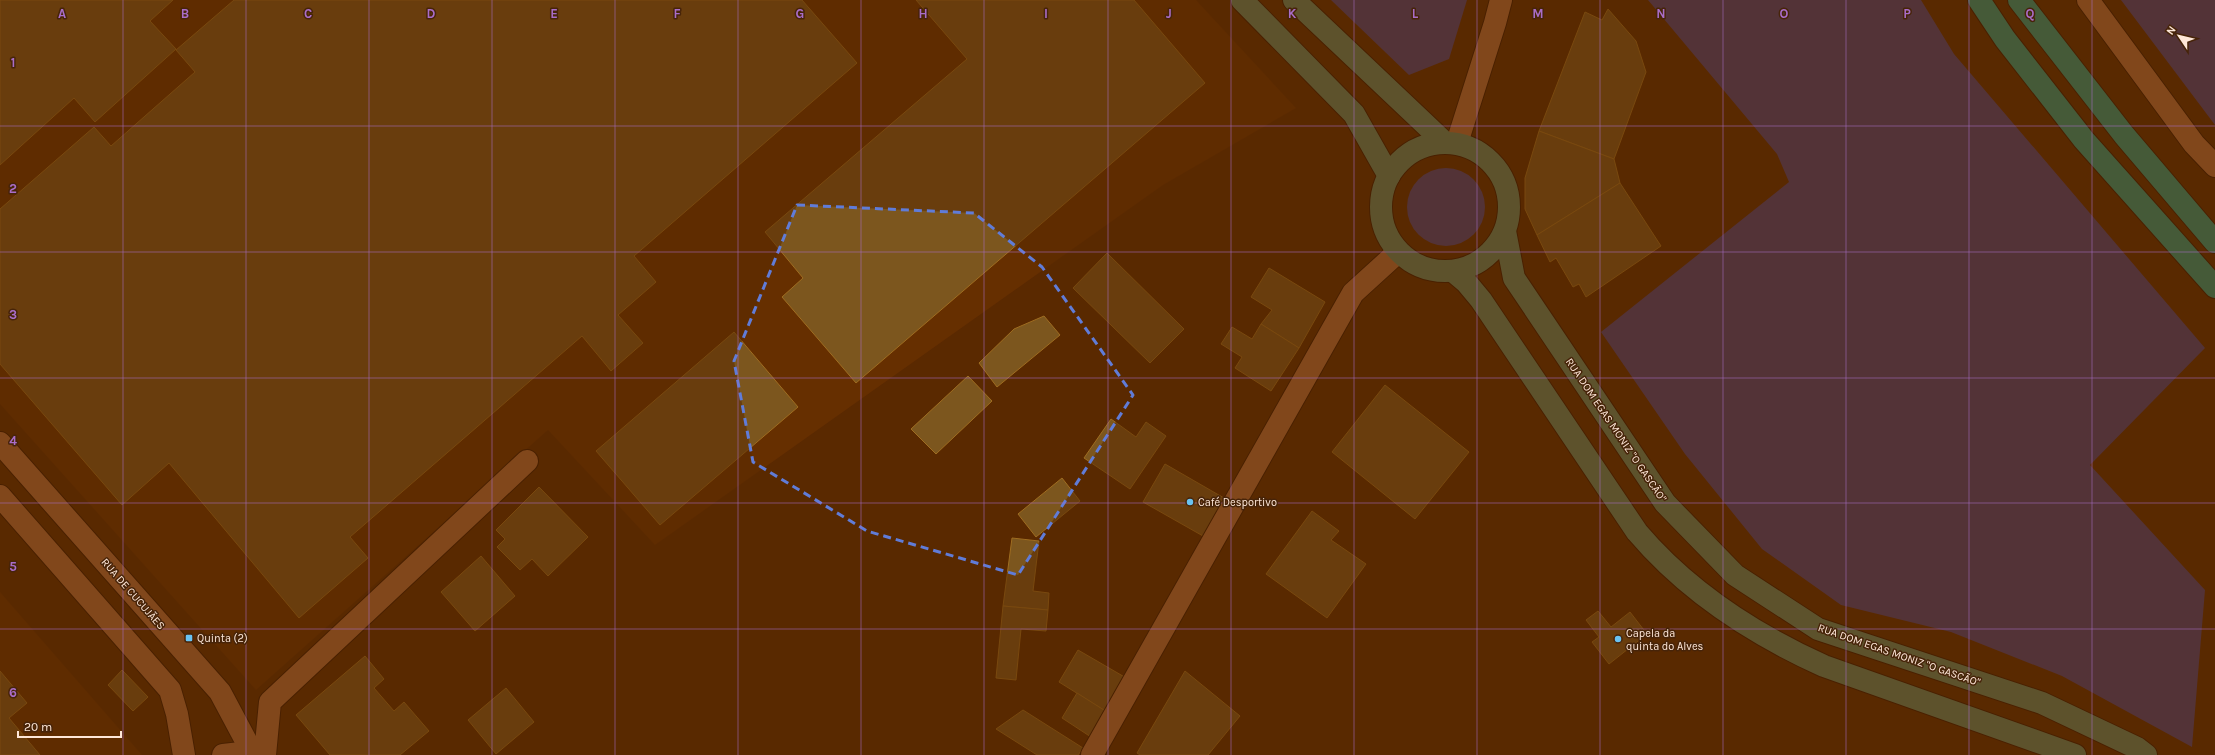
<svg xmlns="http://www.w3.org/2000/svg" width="2215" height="755" viewBox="0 0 2215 755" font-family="Karla,sans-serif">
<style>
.built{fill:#662f00}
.green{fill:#4d3e7a}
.building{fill:#7c561e;stroke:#9f6d21}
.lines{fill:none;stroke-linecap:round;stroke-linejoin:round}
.minor-casing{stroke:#361500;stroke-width:24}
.major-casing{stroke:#361500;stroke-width:24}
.highway-casing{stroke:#361500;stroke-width:24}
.minor{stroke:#b26c3d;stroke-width:22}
.major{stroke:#638463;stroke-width:22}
.highway{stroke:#2e947c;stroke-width:22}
.marked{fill:none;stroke:#607cd8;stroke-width:3;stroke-dasharray:8 5;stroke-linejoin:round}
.grid{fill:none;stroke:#a96dc8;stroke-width:1;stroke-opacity:0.55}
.poi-dot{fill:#6ac3f1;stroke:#472409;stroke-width:1.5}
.labels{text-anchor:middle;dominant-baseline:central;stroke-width:3;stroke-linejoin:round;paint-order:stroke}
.street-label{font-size:11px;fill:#fee7d8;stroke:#472409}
.poi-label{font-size:11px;fill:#fee7d8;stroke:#472409;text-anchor:start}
.grid-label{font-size:13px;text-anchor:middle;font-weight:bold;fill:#a96dc8;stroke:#472409;stroke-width:3;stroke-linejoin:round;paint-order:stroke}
</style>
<rect width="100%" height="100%" fill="#5a2900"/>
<!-- built -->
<g class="built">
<path d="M0 0H1196L1296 108 1163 185 655 545 548 430 256 690 0 404Z"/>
<path d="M0 592 142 755H0Z"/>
</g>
<!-- green -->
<g class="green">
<path d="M1331 0H1467L1449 59 1409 75Z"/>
<path d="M1648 0H1921L1954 54 2205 348 2090 465 2205 590 2192 747 2062 676 1951 632 1841 605 1762 549 1685 454 1601 332 1789 182 1777 154Z"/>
<path d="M2121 0H2215V125L2209 117Z"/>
<circle cx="1446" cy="207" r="39"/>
</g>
<!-- building -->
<g class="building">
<path d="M0 0H173L150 21 176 49 95 122 74 98 0 165Z"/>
<path d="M234 0H802L857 63 634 256 656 282 618 315 643 343 611 371 582 336 350 537 368 558 299 618 169 463 122 505 0 364V209L94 127 111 146 195 72 176 50Z"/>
<path d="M916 0H1134L1205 83 856 383 782 297 803 278 765 232 967 59Z"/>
<path d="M1608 9 1636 41 1646 72 1614 159 1539 131 1585 12 1602 20Z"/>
<path d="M1539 131 1614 159 1620 183 1537 235 1525 209V178Z"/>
<path d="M1620 183 1661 246 1586 297 1579 284 1573 287 1556 258 1550 262 1537 235Z"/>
<path d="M1107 253 1184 329 1150 363 1073 288Z"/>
<path d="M1269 268 1325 302 1299 348 1261 324 1272 310 1251 297Z"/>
<path d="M1044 316 1060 335 997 387 979 363 1014 329Z"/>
<path d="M1261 324 1299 348 1271 391 1235 368 1242 357 1221 344 1232 327 1252 339Z"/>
<path d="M734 332 798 407 660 525 596 451Z"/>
<path d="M968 376 992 401 936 454 911 429Z"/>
<path d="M1385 385 1469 452 1415 519 1332 452Z"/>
<path d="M1111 419 1136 437 1146 422 1166 436 1130 489 1084 458Z"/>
<path d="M1165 464 1224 498 1203 536 1143 502Z"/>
<path d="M1062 478 1080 501 1036 537 1018 514Z"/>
<path d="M539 487 588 537 548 576 532 559 520 570 497 547 505 539 496 530Z"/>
<path d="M1312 511 1339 531 1331 540 1366 564 1327 618 1266 574Z"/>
<path d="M1012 538 1039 541 1033 591 1049 593 1048 610 1003 606Z"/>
<path d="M481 556 515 596 475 631 441 592Z"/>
<path d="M1003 606 1048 610 1046 631 1021 629 1016 680 996 678Z"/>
<path d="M1598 611 1611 627 1630 612 1647 634 1609 664 1592 642 1599 637 1586 620Z"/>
<path d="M1078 650 1128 679 1107 712 1059 682Z"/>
<path d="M365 656 384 679 374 688 394 711 404 702 429 731 400 755H330L296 715Z"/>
<path d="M122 670 148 697 133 711 108 685Z"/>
<path d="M0 671 27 703 9 718 40 755H0Z"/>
<path d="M1185 671 1240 716 1208 755H1140L1137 753Z"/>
<path d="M506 688 534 722 496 754 468 720Z"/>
<path d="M1077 693 1107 712 1091 737 1062 718Z"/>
<path d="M1023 710 1083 748 1078 755H1037L996 729Z"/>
</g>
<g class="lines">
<!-- minor casing -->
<g class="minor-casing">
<g id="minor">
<path d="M2088 0 2194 144 2215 166"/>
<path d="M1457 143 1495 23 1501 0"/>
<path d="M0 443 220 692 253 754"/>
<path d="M0 496 170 690 177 714 184 755"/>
<path d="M223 755 241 753 255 755"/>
<path d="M265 755 270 702 527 461"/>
<path d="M1092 755 1353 293 1398 252"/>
</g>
</g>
<!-- major casing -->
<g class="major-casing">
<g id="major">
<path d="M1242 0 1354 114 1389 176"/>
<path d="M1294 0 1444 142"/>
<circle cx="1445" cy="207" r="64"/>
<path d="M1505 231 1514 278 1665 503 1735 575 1818 629 2042 703 2137 748 2146 755"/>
<path d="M1453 271 1466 282 1481 300 1637 532C1688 592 1753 634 1824 666L2075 755"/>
</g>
</g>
<!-- highway casing -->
<g class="highway-casing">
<g id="highway">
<path d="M1979 0 2005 39 2084 140 2215 287"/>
<path d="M2019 0 2124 135 2215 242"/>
</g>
</g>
<!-- minor -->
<use href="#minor" class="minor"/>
<!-- major -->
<use href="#major" class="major"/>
<!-- highway -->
<use href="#highway" class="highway"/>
</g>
<!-- marked area -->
<path d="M0 0H2215V755H0ZM797 205 974 213 1042 267 1133 395 1018 575 867 531 753 462 734 361Z" fill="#5a2900" fill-opacity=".55" fill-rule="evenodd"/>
<path class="marked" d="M797 205 974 213 1042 267 1133 395 1018 575 867 531 753 462 734 361Z"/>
<!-- grid -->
<path class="grid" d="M123 0V755M246 0V755M369 0V755M492 0V755M615 0V755M738 0V755M861 0V755M984 0V755M1108 0V755M1231 0V755M1354 0V755M1477 0V755M1600 0V755M1723 0V755M1846 0V755M1969 0V755M2092 0V755M0 126H2215M0 252H2215M0 378H2215M0 503H2215M0 629H2215"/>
<!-- markers -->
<g class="poi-dot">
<circle cx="1190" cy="502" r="4"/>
<rect x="185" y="634" width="8" height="8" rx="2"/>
<circle cx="1618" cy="639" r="4"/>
</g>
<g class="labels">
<!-- street labels -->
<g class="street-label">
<text transform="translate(1616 430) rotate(56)">RUA DOM EGAS MONIZ "O GASCÃO"</text>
<text transform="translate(133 594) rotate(49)">RUA DE CUCUJÃES</text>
<text transform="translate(1899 655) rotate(19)">RUA DOM EGAS MONIZ "O GASCÃO"</text>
</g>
<!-- poi labels -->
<g class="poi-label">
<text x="1198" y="502">Café Desportivo</text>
<text x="1626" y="633">Capela da<tspan x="1626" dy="13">quinta do Alves</tspan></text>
<text x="197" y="638">Quinta (2)</text>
</g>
</g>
<g class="grid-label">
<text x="62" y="18">A</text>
<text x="185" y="18">B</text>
<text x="308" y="18">C</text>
<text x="431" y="18">D</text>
<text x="554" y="18">E</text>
<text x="677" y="18">F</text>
<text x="800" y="18">G</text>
<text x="923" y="18">H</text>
<text x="1046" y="18">I</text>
<text x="1169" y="18">J</text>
<text x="1292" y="18">K</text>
<text x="1415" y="18">L</text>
<text x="1538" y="18">M</text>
<text x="1661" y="18">N</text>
<text x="1784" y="18">O</text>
<text x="1907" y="18">P</text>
<text x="2030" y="18">Q</text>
<text x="13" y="67">1</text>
<text x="13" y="193">2</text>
<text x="13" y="319">3</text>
<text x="13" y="445">4</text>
<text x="13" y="571">5</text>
<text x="13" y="697">6</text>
</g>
<!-- north arrow -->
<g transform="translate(2179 36) rotate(305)" stroke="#472409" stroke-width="3" paint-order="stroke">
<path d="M0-3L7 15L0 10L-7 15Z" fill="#fee7d8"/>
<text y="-6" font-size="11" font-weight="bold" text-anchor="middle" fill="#fee7d8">N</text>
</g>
<!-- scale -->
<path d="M18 731v6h103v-6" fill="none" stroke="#fee7d8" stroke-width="2"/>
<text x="24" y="731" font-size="12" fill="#fee7d8" stroke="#472409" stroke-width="3" paint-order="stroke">20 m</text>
</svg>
